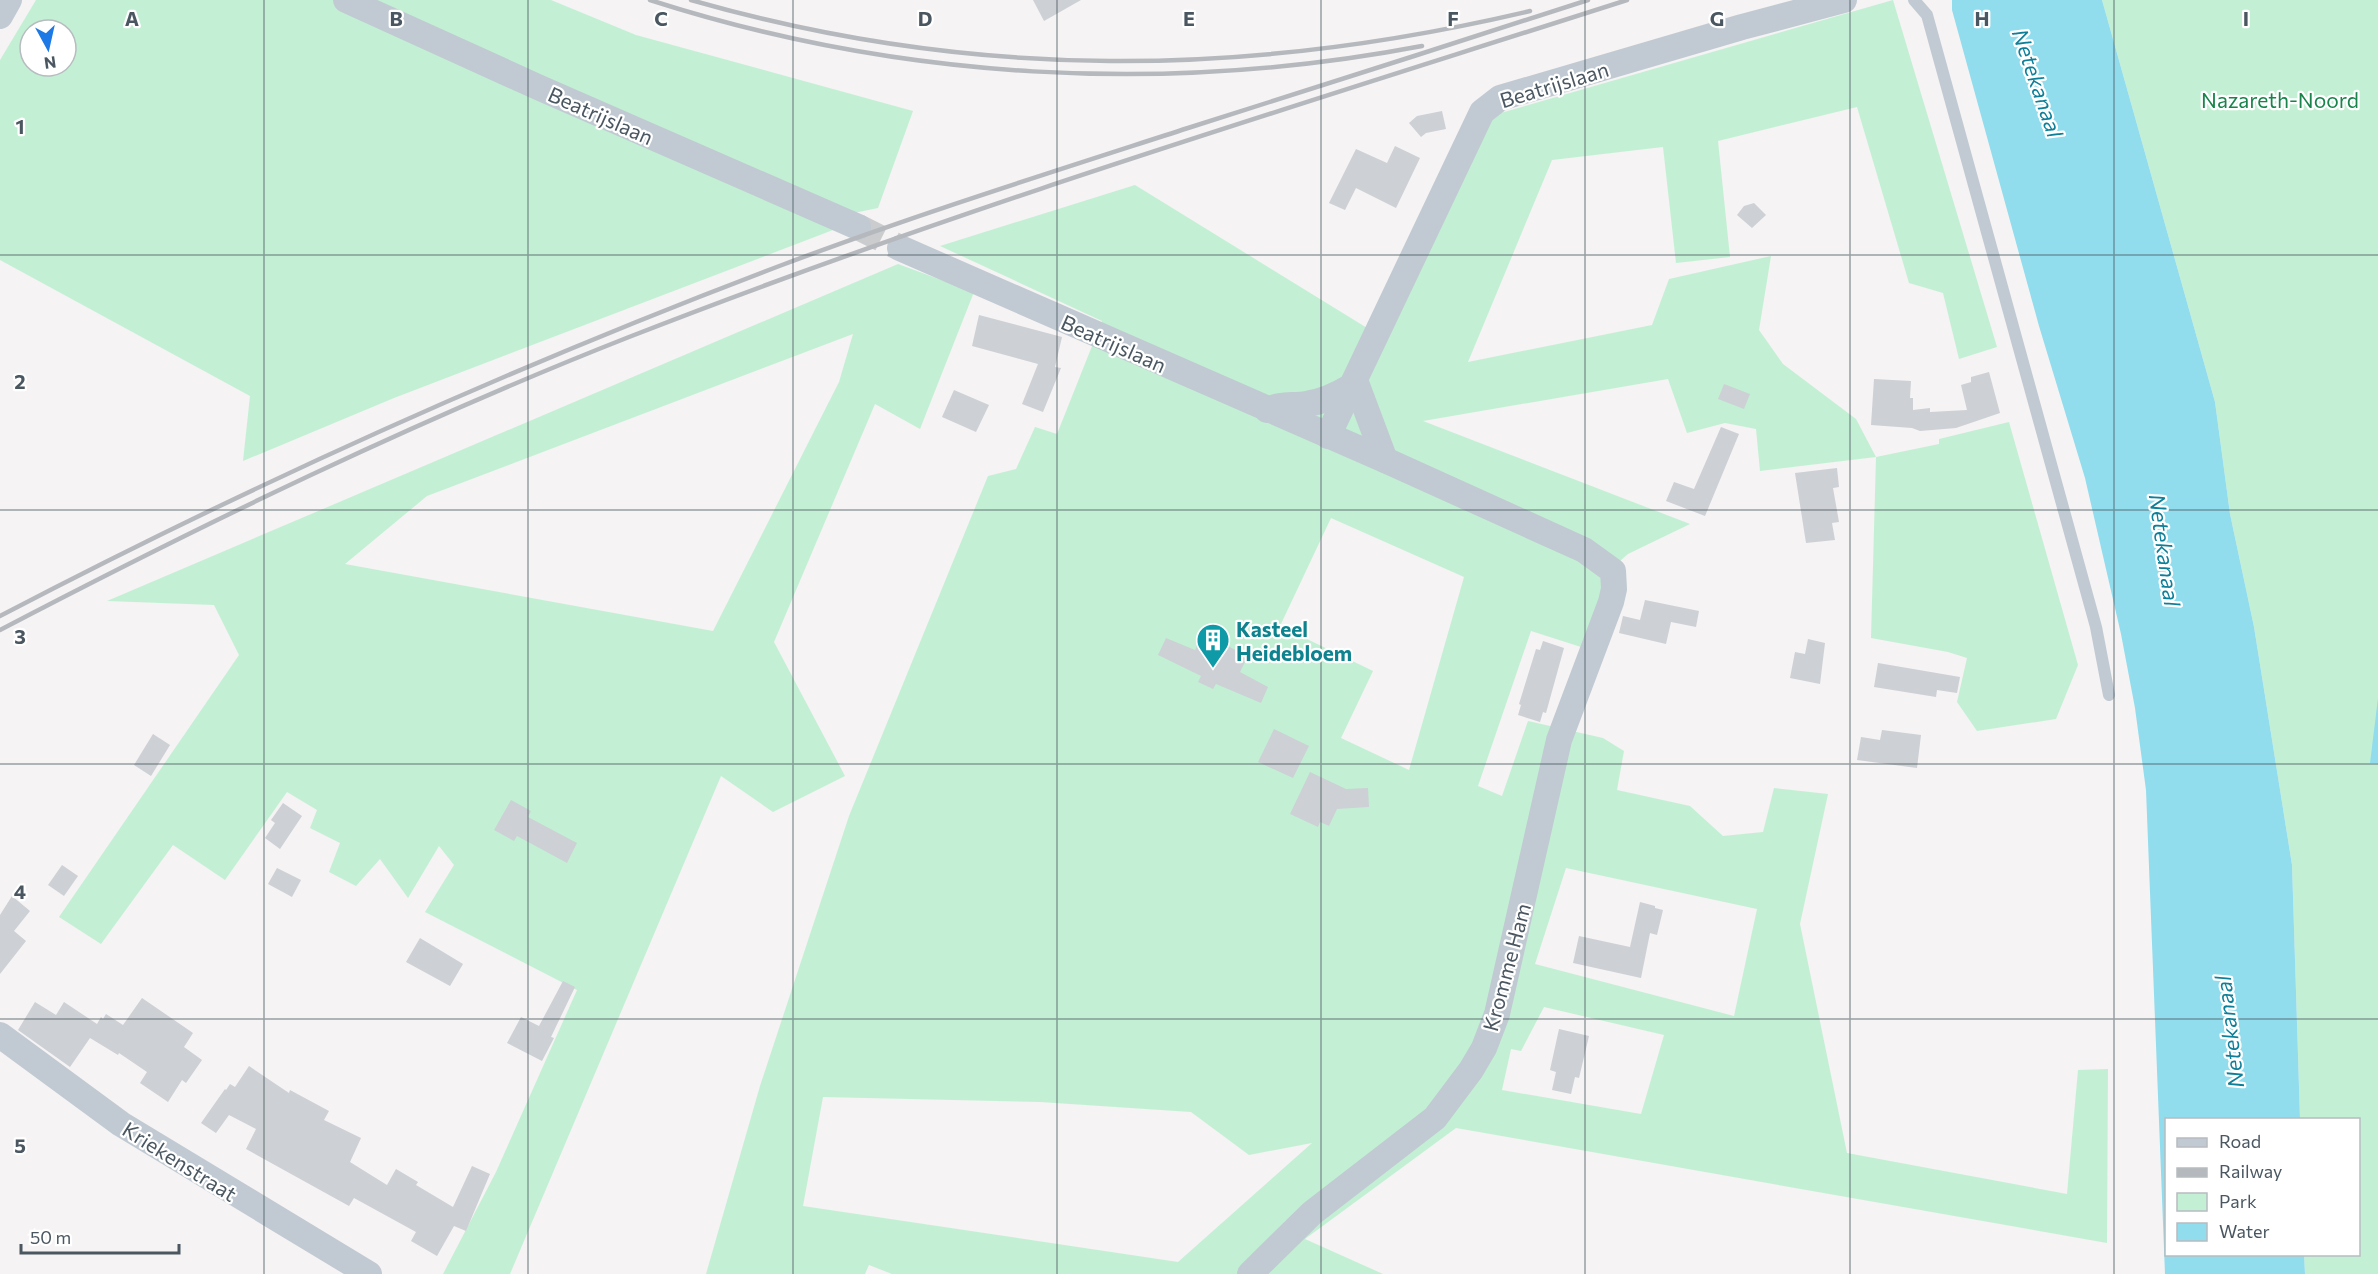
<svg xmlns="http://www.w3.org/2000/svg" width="2378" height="1274" viewBox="0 0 2378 1274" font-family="Commissioner,sans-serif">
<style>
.green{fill:#c3f0d4;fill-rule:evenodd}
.water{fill:#91dced}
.building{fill:#cdd0d5}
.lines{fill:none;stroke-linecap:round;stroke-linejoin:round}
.street-tunnel{stroke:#caccce;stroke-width:26;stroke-dasharray:26 13;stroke-linecap:butt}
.lane{stroke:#c1cad2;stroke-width:12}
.street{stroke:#c1cad2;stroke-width:26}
.rail{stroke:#b5b8bd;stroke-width:4.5}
.grid{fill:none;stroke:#4a5761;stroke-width:1.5;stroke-opacity:0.55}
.labels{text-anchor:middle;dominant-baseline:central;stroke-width:4.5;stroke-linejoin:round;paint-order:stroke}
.street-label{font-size:21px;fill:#4a5761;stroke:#fff}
.park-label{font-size:21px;fill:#18844c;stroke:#fff}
.culture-label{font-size:21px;font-weight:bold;fill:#0d838f;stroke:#fff;text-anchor:start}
.water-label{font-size:22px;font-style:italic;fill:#0e7f99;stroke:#fff}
.grid-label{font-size:20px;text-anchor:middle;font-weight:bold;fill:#4a5761;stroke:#fff;stroke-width:4.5;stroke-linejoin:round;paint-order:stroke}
</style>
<rect width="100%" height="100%" fill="#f5f3f3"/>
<!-- green -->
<g class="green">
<path d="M36 0H551L636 35 913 111 878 208 820 220 833 230 394 398 243 461 250 396 0 260V60ZM30 30H66V66H30Z"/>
<path d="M1893 0 1997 347 1959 359 1943 293 1909 283 1857 107 1718 141 1730 257 1676 263 1663 147 1552 160 1468 362 1652 325 1669 279 1771 256 1759 330 1783 364 1856 419 1876 457 1939 444V439L2009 422 2078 665 2056 719 1977 731 1957 702 1967 658 1948 652 1871 638 1876 457 1760 471 1756 429 1725 423 1687 433 1668 379 1423 421 1690 524 1628 554 1620 561 1581 647 1531 631 1478 786 1502 796 1528 721 1603 738 1624 751 1617 790 1690 806 1723 836 1763 832 1774 788 1828 794 1800 924 1847 1153 2067 1194 2078 1070 2108 1069 2107 1243 1456 1128 1305 1239 1383 1274H892L869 1265 865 1274H706L760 1086 849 816 988 476 1016 469 1035 427 1057 434 1102 321 940 246 1135 185 1385 339 1490 116ZM1331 518 1464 577 1409 770 1341 738 1373 671 1280 626ZM1566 868 1757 909 1734 1016 1535 964ZM1544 1007 1664 1035 1641 1114 1502 1090 1511 1049 1521 1051ZM823 1097 1040 1102 1191 1112 1249 1155 1312 1143 1178 1262 803 1206Z"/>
<path d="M2102 0H2378V1274H2305L2304 1255 2358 1254V1120L2300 1119 2292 865 2254 627 2230 514 2215 402Z"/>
<path d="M898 264 974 292 920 429 875 404 774 642 845 776 773 812 721 776 510 1274H443L496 1172 577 990 425 912 454 865 439 846 408 898 380 859 356 886 329 872 340 843 310 828 317 810 287 792 225 880 173 845 101 944 59 917 239 655 214 605 107 601ZM853 334 839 382 713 631 345 564 427 496Z"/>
</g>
<!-- water -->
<g class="water">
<path d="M1952 0H2102L2215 402 2230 514 2254 627 2292 865 2300 1119 2166 1120V1254L2304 1255 2305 1274H2165L2146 790 2135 708 2121 634 2085 478 2039 326 1952 10Z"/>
<path d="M2378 698V763H2370Z"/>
</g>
<!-- building -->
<g class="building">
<path d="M1033 0H1081L1044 21Z"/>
<path d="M1442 111 1446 129 1426 133 1421 137 1409 123 1417 116Z"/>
<path d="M1395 146 1420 158 1396 208 1356 188 1345 210 1329 203 1356 149 1387 163Z"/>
<path d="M1754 203 1766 215 1752 228 1737 215 1744 206Z"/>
<path d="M979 315 1062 337 1055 367 1061 368 1043 412 1022 404 1038 364 972 346Z"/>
<path d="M1989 372 2000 413 1956 428 1920 431 1912 428 1871 425 1874 379 1911 381 1910 398H1913V410L1930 408V412L1967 410 1961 385 1971 382V377Z"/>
<path d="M1724 384 1750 394 1744 409 1718 399Z"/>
<path d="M954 390 989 405 976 432 942 417Z"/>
<path d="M1721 427 1739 434 1705 516 1666 501 1674 482 1694 489Z"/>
<path d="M1837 468 1839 487 1833 488 1839 522 1832 523 1835 540 1806 543 1795 473Z"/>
<path d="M1645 600 1699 611 1696 627 1671 622 1666 644 1619 633 1623 616 1640 620Z"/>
<path d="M1203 634 1248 656 1240 672 1268 687 1261 703 1216 684 1213 689 1198 682 1201 676 1158 655 1166 638 1195 650Z"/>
<path d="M1808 639 1825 643 1820 684 1790 678 1795 652 1805 654Z"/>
<path d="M1543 641 1564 648 1546 713 1543 712 1540 722 1518 715 1521 705 1519 704 1536 649 1540 650Z"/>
<path d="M1878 663 1960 677 1957 693 1937 690 1936 697 1874 687Z"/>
<path d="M1274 729 1309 746 1293 778 1258 762Z"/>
<path d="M1882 730 1921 735 1917 768 1857 760 1861 737 1880 740Z"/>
<path d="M153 734 170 745 151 776 134 765Z"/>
<path d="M1310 772 1346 789 1368 788 1369 807 1337 809 1329 826 1320 822 1318 827 1290 814Z"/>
<path d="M511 800 531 811 528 817 577 843 567 863 517 836 514 841 494 830Z"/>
<path d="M283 803 302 816 280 849 265 838 275 823 271 820Z"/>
<path d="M62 865 78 876 64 896 48 885Z"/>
<path d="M277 868 301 880 292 897 268 884Z"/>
<path d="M12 896 30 911 14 931 26 941 0 974V915Z"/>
<path d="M1640 902 1655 906V908L1663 910 1657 935 1650 933 1641 978 1573 963 1579 936 1630 947Z"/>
<path d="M420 938 463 964 450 986 406 962Z"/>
<path d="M563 981 575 987 551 1037 554 1038 542 1061 507 1043 521 1017 539 1026Z"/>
<path d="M142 998 193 1033 184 1047 202 1060 186 1083 182 1080 168 1102 140 1083 147 1072 119 1053 118 1055 90 1038 70 1067 18 1030 35 1002 56 1015 64 1002 97 1024 101 1017 103 1019 106 1014 123 1025Z"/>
<path d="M1559 1029 1589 1036 1579 1078 1575 1077 1571 1094 1552 1090 1556 1072 1550 1070Z"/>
<path d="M249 1066 289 1093 290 1090 329 1111 324 1120 361 1138 350 1162 387 1185 396 1169 418 1182 416 1185 453 1207 472 1166 490 1174 466 1231 454 1226 437 1256 411 1241 416 1232 354 1198 349 1206 246 1149 256 1129 229 1115 216 1133 201 1123 225 1089 226 1090 230 1084 235 1087Z"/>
</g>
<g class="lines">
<!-- street-tunnel -->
<path class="street-tunnel" d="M858 227 900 248"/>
<!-- lane -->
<path class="lane" d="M1914 0 1927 15 2096 627 2109 695"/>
<!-- street -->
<g class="street">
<path d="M346 0 540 88 858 227"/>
<path d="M0 16 9 0"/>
<path d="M900 248 1385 460 1584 550 1613 571 1614 589 1611 602 1559 740 1497 1014 1484 1048 1471 1070 1435 1118 1312 1213 1250 1274"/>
<path d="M1355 380 1385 460"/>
<path d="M1267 410C1279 404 1292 406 1306 404 1323 402 1337 395 1352 386"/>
<path d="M1328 436 1482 112 1500 98 1742 27 1844 0"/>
<path d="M0 1035 121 1124 369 1274"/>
</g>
<!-- rail -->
<g class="rail">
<path d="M650 0C899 80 1165 95 1422 46"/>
<path d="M691 0C973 81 1246 78 1530 11"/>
<path d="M0 616C255 483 512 367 782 265 915 215 1052 172 1188 128 1321 86 1455 43 1588 0"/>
<path d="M0 630C205 523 413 422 629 337 956 209 1293 107 1627 0"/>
</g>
</g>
<!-- grid -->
<path class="grid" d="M264 0V1274M528 0V1274M793 0V1274M1057 0V1274M1321 0V1274M1585 0V1274M1850 0V1274M2114 0V1274M0 255H2378M0 510H2378M0 764H2378M0 1019H2378"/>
<!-- icons -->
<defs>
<g id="building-pin" transform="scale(1.725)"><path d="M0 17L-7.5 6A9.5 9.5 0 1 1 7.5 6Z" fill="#0f9aa8" stroke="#fff"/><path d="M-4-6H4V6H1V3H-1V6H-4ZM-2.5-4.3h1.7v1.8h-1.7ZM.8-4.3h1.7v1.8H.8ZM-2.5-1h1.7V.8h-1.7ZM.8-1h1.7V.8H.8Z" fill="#fff"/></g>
</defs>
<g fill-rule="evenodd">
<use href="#building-pin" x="1213" y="640"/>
</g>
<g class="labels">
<!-- street labels -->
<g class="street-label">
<text transform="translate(1554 84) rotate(-17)">Beatrijslaan</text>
<text transform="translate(601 115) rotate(24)">Beatrijslaan</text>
<text transform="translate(1114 343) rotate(24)">Beatrijslaan</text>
<text transform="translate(1506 967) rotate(-75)">Kromme Ham</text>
<text transform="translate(180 1161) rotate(32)">Kriekenstraat</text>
</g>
<!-- park labels -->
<g class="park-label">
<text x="2280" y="99">Nazareth-Noord</text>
</g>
<!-- culture labels -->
<g class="culture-label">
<text x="1236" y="628">Kasteel<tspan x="1236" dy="24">Heidebloem</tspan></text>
</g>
<!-- water labels -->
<g class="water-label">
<text transform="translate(2038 83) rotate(71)">Netekanaal</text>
<text transform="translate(2165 550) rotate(82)">Netekanaal</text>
<text transform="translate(2229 1032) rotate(-97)">Netekanaal</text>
</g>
</g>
<g class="grid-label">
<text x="132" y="26">A</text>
<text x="396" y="26">B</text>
<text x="661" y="26">C</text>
<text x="925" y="26">D</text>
<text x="1189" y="26">E</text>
<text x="1453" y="26">F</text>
<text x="1717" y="26">G</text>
<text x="1982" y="26">H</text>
<text x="2246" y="26">I</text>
<text x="20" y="134">1</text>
<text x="20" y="389">2</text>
<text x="20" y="644">3</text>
<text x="20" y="899">4</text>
<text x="20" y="1153">5</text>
</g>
<!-- legend -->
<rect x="2165" y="1118" width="195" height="138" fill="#ffffff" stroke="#b7bcc0" stroke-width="1.5"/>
<rect x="2177" y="1138" width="30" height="9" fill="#c1cad2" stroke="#b7bcc0" stroke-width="1.5"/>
<text x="2219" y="1148" font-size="18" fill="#4a5761">Road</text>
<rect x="2177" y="1168" width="30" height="9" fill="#b5b8bd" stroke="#b7bcc0" stroke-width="1.5"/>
<text x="2219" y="1178" font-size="18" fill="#4a5761">Railway</text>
<rect x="2177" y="1193" width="30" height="18" fill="#c3f0d4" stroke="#b7bcc0" stroke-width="1.5"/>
<text x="2219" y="1208" font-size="18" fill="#4a5761">Park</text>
<rect x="2177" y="1223" width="30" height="18" fill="#91dced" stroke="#b7bcc0" stroke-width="1.5"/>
<text x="2219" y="1238" font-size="18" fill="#4a5761">Water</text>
<!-- north arrow -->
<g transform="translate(48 48) rotate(172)"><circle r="28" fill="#ffffff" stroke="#b7bcc0" stroke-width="1.5"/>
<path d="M0-4.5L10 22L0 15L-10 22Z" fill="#1c79e6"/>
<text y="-9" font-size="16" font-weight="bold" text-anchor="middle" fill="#4a5761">N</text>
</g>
<!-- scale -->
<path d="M21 1244v9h158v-9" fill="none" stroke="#4a5761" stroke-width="3"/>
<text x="30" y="1244" font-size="18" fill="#4a5761" stroke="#ffffff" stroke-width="4.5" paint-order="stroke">50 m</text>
</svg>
